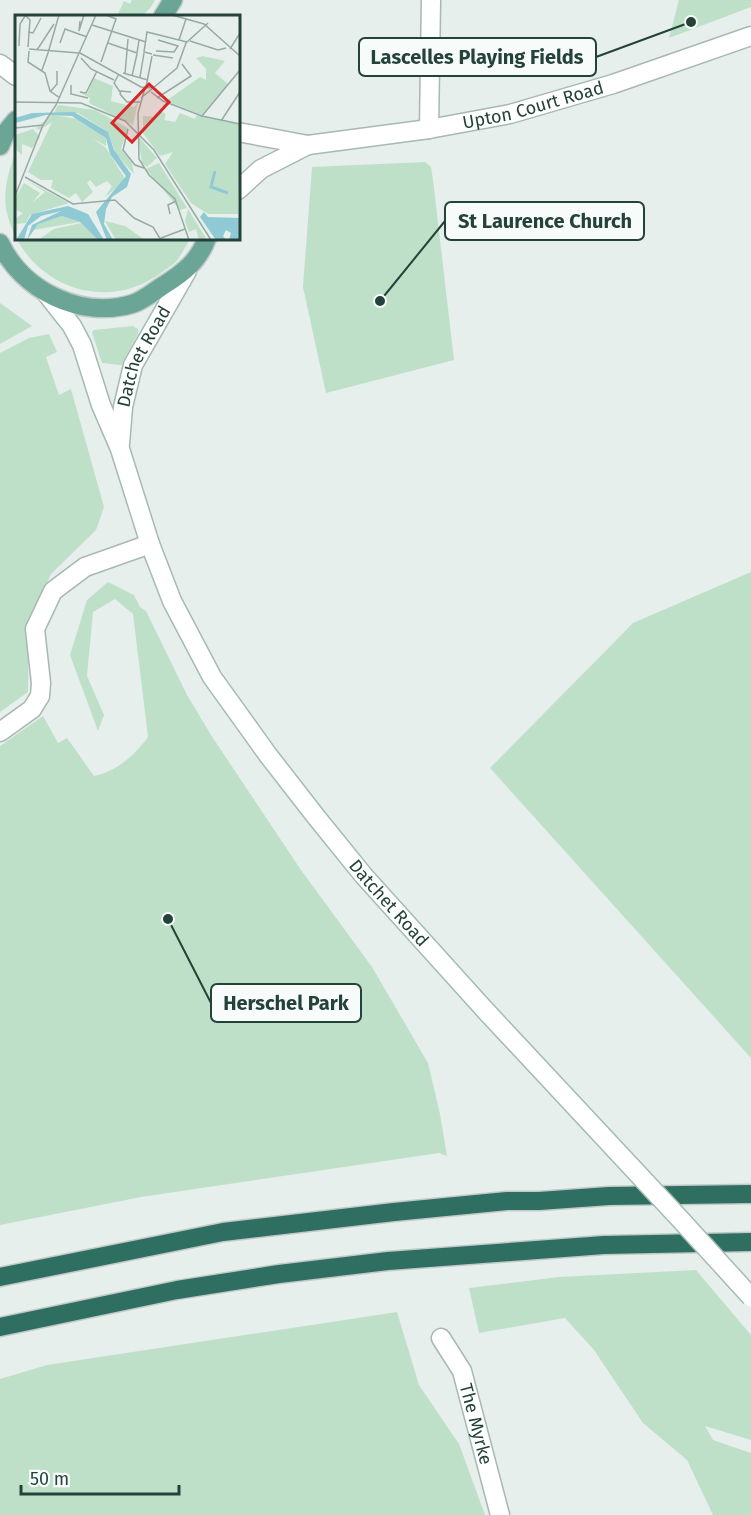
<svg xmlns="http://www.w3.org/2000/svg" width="751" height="1515" viewBox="0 0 751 1515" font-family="'Fira Sans',sans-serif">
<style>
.green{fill:#bfe0c8}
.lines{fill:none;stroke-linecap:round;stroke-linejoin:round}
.minor-casing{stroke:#a8b8b2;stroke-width:21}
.secondary-casing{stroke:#a4bbb3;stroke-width:21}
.primary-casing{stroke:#c2cac8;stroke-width:21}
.motorway-casing{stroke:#c2cac8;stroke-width:21}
.minor{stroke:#fff;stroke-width:18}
.secondary{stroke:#fff;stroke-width:18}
.primary{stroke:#6aa596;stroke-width:18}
.motorway{stroke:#2f6f62;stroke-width:18}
.secondary-bridge-casing{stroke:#a4bbb3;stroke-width:21;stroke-linecap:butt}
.secondary-bridge{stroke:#fff;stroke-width:18}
.labels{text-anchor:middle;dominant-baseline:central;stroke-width:5;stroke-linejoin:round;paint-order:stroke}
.street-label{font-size:18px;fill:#24423a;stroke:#f7fbf9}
.inset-river{fill:none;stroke:#8ec9d4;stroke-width:3}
.inset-road{fill:none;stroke:#98aaa4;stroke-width:1.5}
.view{fill:#d62828;fill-opacity:0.15;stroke:#d62828;stroke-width:3}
.inset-edge{fill:none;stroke:#24423a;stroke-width:3}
.leader{fill:none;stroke:#24423a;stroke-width:2}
.callout-dot{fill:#24423a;stroke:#f7fbf9;stroke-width:2}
.callout{fill:#f7fbf9;stroke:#24423a;stroke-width:2}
.callout-label{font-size:20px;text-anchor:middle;font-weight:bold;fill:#24423a}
</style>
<rect width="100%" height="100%" fill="#e6efeb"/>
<!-- green -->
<g class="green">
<path d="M132 0H155L151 7 142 16H117L124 1 130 4Z"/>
<path d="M679 0H751V7L669 38Z"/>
<path d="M16 151V238L190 239C186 246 181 255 176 262 172 266 165 269 161 273 102 316 24 283 7 213 2 192 9 170 16 151Z"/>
<path d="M425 162 431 167 433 180 454 360 326 393 303 287 312 167Z"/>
<path d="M0 303 32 326 0 344Z"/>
<path d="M133 326 138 329V334L121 365 102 363 92 332 94 330Z"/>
<path d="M49 334 57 352 46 357 59 395 71 389 104 507 96 530 51 574 29 621 28 692 0 712V353L29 338Z"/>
<path d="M751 572V1058L490 768 633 623Z"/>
<path d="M108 582 134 595 140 607 146 611 187 695 211 735 301 870 372 967 428 1063 440 1114 447 1156 439 1153 141 1197 0 1225V746L43 716 58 743 67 738 94 776C117 771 134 756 148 737L133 614 115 599 93 612 87 676 104 715 98 731 70 655 87 600Z"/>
<path d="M696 1270 751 1335V1440L705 1426 713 1440 751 1453V1515H713L687 1460 643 1423 594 1350 565 1318 479 1333 469 1288 559 1277Z"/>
<path d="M397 1312 419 1385 459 1444 485 1515H0V1379L47 1365Z"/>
</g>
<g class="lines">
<!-- minor casing -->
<g class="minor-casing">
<g id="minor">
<path d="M0 64 16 76"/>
<path d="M429 129 431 0"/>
<path id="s1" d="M238 132 308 145 429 129 510 114 613 84 751 36"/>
<path d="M238 190 261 169 308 145"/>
<path d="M0 732 32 709 40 696 41 683 35 629 53 591 85 567 150 544"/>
<path id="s2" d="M441 1338 462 1371 500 1515"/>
</g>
</g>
<!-- secondary casing -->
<g class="secondary-casing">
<g id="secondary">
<path id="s3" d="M46 293 72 326 82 345 101 405 120 449 150 544 172 601 212 677 268 755 317 818 364 876 485 1010"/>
<path id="s4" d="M120 444 123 407 133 365 187 271"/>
</g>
</g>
<!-- primary casing -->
<g class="primary-casing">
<g id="primary">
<path d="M163 16 173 0"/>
<path d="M0 146 6 132 16 120"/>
<path d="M0 243C22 291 81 319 132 304 143 301 154 291 164 285 183 273 199 261 207 238"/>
</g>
</g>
<!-- motorway casing -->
<g class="motorway-casing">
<g id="motorway">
<path d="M0 1277 223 1232 394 1212 507 1201H539L609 1196 751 1194"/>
<path d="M0 1327 177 1290 279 1274 388 1261 604 1245 751 1242"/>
</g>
</g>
<!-- minor -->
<use href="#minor" class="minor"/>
<!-- secondary -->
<use href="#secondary" class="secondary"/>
<!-- primary -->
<use href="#primary" class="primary"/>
<!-- motorway -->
<use href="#motorway" class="motorway"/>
<!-- secondary-bridge casing -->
<g class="secondary-bridge-casing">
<path id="secondary-bridge" d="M485 1010 680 1219 751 1297"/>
</g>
<!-- secondary-bridge -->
<use href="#secondary-bridge" class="secondary-bridge"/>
</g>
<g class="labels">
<!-- street labels -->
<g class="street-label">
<text stroke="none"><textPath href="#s1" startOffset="300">Upton Court Road</textPath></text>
<text stroke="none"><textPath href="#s4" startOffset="92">Datchet Road</textPath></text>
<text stroke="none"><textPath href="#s3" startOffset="708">Datchet Road</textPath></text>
<text stroke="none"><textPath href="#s2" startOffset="94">The Myrke</textPath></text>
</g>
</g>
<!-- overview -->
<g transform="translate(15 15)">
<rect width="225" height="225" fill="#e6efeb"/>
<path d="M188 41 210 46 200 58 213 69 187 100 151 86 185 62 191 65V54L181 43ZM79 63 98 71 96 86 119 92 123 87 118 110 74 88 75 83 62 76 72 79ZM43 90 80 95 113 113 106 134 117 148 119 159 101 139 93 117 63 98H39ZM145 96 151 99 149 105 160 107 165 98 180 104 182 100 225 109 223 199H193L176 188 150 149 158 137 145 141 128 118V101L141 102ZM37 100 64 104 91 123V131L77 123 91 133 109 162 107 168 90 182 97 171 92 166 81 172 75 165 72 168 78 177 67 187 61 178 54 183 36 173 38 165H26L13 157 37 107 25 115 21 113ZM18 114 25 122 17 133 7 129V140L0 134V120ZM123 121 142 143 132 152 127 148ZM144 148 172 193 165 195 131 154ZM11 165 54 188 15 200 11 208 0 209V204L8 198 0 195V183L9 168 25 178 17 188 30 177ZM173 194 192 225H184L181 214 174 217 170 206ZM47 201 65 207 18 215 25 207ZM90 206 110 211 130 225H101ZM66 208 83 225H23L39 214Z" fill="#bfe0c8"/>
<path d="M59 97 93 117 99 135 116 159 112 172 97 182 91 194 89 209 98 225H92L81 197 111 161 95 139 91 123 57 101 31 100 0 108V103L17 98ZM53 191 73 199 89 225H83L65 207 47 201 23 209 12 225 17 210 46 196 26 201 13 211 9 225H1L17 199ZM189 197 193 202 225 203V225H214L216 218 211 215 208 221 211 225H201L185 202Z" fill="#8ec9d4"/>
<path class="inset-river" d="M200 156 196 172 213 178"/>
<path class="inset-road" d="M10 0 15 5 13 32M157 0 189 9 225 41M65 6 64 16 69 0M77 10 131 27M13 17 18 18 26 3M164 25 171 4M175 26 203 35 211 33M45 28 50 14 72 22M93 28 122 38 124 25M4 31 5 9 10 1M14 34 64 38M215 34 225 18M22 35 39 9M14 36 13 47 30 58 35 76 45 83M141 36 159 37 163 31 143 25M33 38 44 0M65 38 126 72 139 73M137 39 129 37 132 17 172 27M138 40 158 43M66 43 76 54 99 65M86 47 101 4 91 0M27 55 33 38M108 58 133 65M104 59 99 68 105 77M110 59 113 24M117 61 122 39M125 62 129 38M56 70V79L73 83M131 72 137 41M130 73 123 98 124 144 134 160 160 184 174 225M36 76 42 69V56M65 77 71 78 82 56M116 77 106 76 105 79 112 87H125M136 77 148 86 187 101 225 109M126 83 162 53 171 28 193 8M142 83 176 61 167 49M0 87 66 88 110 106 139 135 196 225M187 101 225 55M206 106 225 77M28 110 41 90 81 0M0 113 28 110M113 114 108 135 120 150 129 153M10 162 58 189 100 185 119 203 138 212 146 225M0 181 28 110M155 199 153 190 161 186M146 223 170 214"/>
<path class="view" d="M134 69 154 87 117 127 97 108Z"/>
<rect width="225" height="225" class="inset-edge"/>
</g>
<!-- callouts -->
<path class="leader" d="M691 22L596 57M380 301L445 221M168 919L211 1003"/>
<g class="callout-dot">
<circle cx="691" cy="22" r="6"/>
<circle cx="380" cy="301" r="6"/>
<circle cx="168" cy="919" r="6"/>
</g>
<g class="callout">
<rect x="359" y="38" width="237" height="38" rx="6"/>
<rect x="445" y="202" width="199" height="38" rx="6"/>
<rect x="211" y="984" width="150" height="38" rx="6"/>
</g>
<g class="callout-label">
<text x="477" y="64">Lascelles Playing Fields</text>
<text x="545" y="228">St Laurence Church</text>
<text x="286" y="1010">Herschel Park</text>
</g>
<!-- scale -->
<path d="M21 1485v9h158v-9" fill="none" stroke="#24423a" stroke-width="3"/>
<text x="30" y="1485" font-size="18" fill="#24423a" stroke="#f7fbf9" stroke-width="4.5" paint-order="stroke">50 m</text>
</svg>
